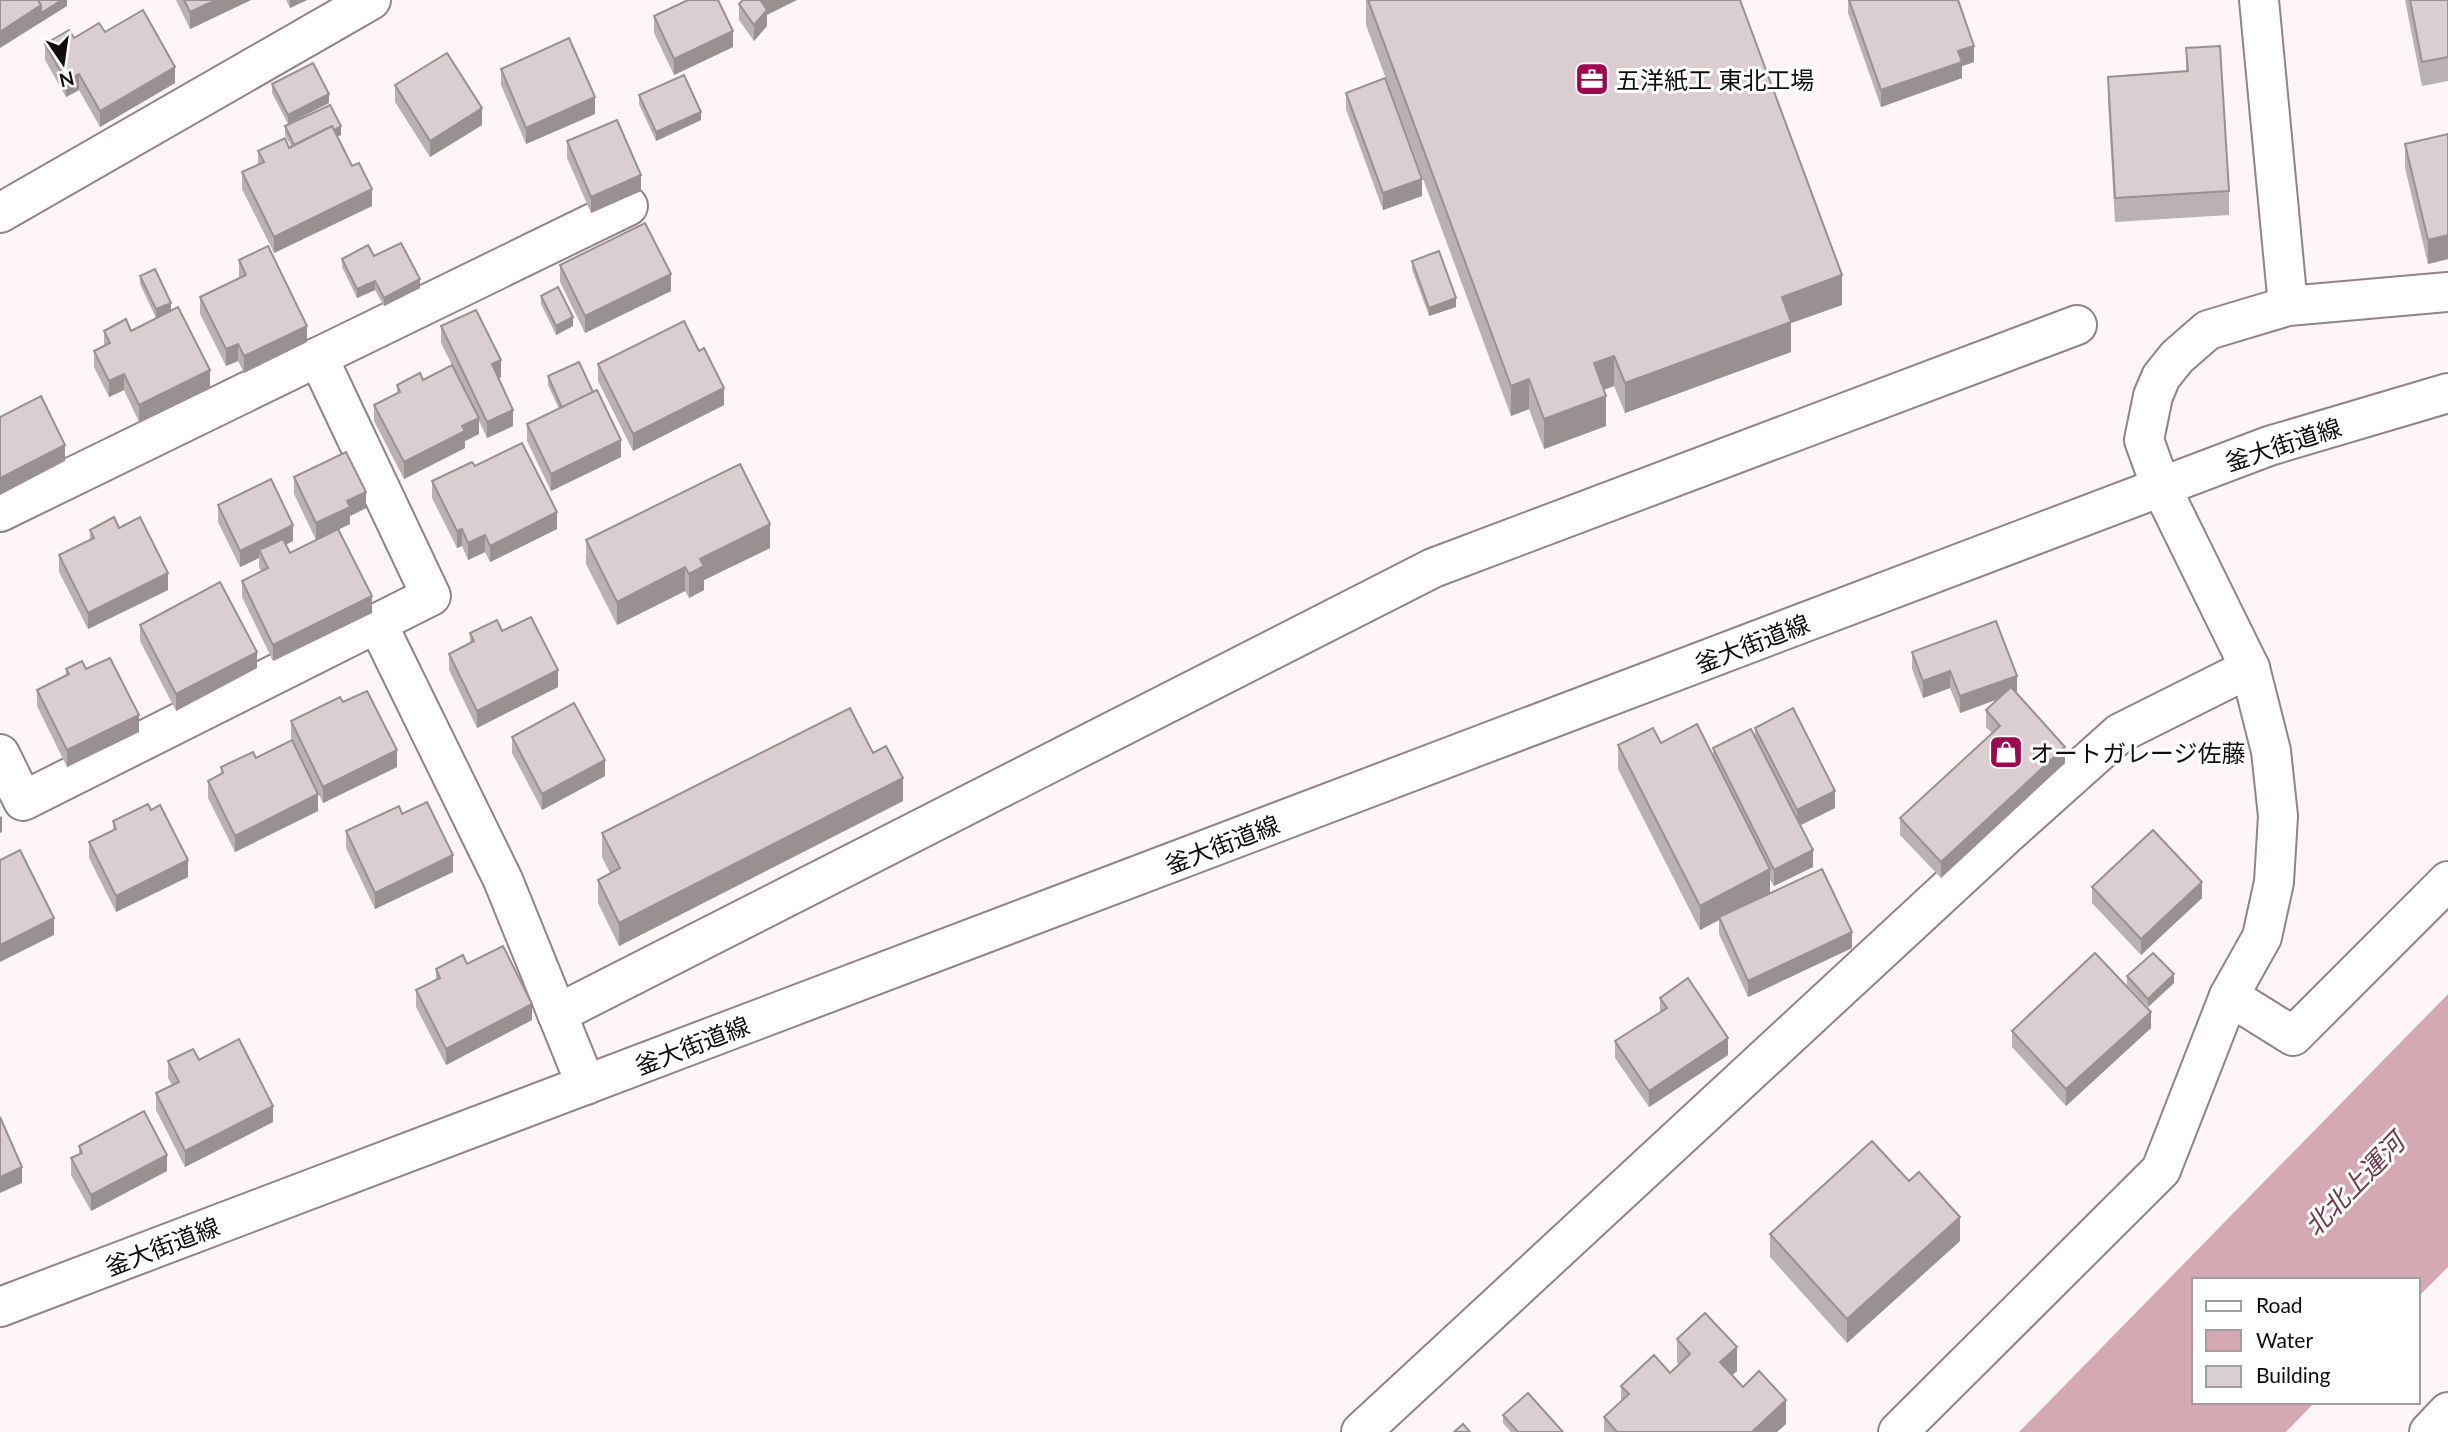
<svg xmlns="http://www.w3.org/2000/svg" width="2448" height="1432" viewBox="0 0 2448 1432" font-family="Lato,'Noto Sans JP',sans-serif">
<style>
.water{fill:#d5a9b4}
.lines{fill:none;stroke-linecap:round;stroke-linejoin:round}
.minor-casing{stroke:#908487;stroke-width:42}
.minor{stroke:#fff;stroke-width:38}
.wall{fill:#bbb1b4}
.shaded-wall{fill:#999092}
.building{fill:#daced1;stroke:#999092;stroke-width:2}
.labels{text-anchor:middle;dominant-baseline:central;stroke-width:6;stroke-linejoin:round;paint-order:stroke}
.poi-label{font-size:24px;fill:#110d0e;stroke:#fff;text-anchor:start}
.street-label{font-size:24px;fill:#110d0e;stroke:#fff}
.water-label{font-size:26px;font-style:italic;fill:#71374a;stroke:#fff}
</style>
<rect width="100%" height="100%" fill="#fdf5f7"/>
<!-- water -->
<path class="water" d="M2448 994V1267L2418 1297V1280H2194V1402H2315L2286 1432H2019Z"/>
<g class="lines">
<!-- minor casing -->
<g class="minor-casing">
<g id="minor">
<path d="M2259 0 2288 306"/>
<path d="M0 213 371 0"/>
<path d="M0 512 628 206"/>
<path d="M377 623 503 880 586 1085"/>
<path d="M0 754 23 801 431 596 318 357"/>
<path d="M2229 996 2262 937 2274 882 2278 816 2271 751 2250 668"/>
<path d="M557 1014 1433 568 2077 325"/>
<path d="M0 1307 2269 446 2448 393"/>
<path d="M1361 1432 2006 835 2120 733 2250 668 2161 487 2144 440 2153 396 2161 377 2177 357 2208 330 2288 306 2448 292"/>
<path d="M1898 1432 2161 1170 2229 996 2293 1036 2448 881"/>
<path d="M2429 1432 2448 1412"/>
</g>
</g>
<!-- minor -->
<use href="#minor" class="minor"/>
</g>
<!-- wall -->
<g class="wall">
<path d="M176 0H251L190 29Z"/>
<path d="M286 0H307L290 8Z"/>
<path d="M1366 0H1740L1842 305 1791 323V352L1625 413 1614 386 1604 390 1606 426 1544 449 1529 409 1511 416 1366 25Z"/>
<path d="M1848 0H1958L1974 62 1962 66V78L1881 107 1848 13Z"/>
<path d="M2405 0H2448V81L2422 86Z"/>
<path d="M739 4 767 15V26L754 41 739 20Z"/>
<path d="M654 16 733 47 674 75 654 33Z"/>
<path d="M105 32 175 83 100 127 79 90 66 97 45 60V44Z"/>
<path d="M2186 48 2229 191V215L2115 222 2108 101V77L2186 71Z"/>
<path d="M501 69 595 114 526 144 501 85Z"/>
<path d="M272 84 329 103 288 124 272 93Z"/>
<path d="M395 85 482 125 430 157 395 102Z"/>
<path d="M1346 93 1422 196 1383 210 1346 109Z"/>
<path d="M639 95 701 120 656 141 639 104Z"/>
<path d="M285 126 341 135 337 136 372 206 274 253 242 189V172L258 165V151L291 146 285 135Z"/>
<path d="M2448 134V259L2428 264 2405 168V144Z"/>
<path d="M567 141 641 191 591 213 567 158Z"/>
<path d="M374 256 420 288 384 306 375 290 357 298 342 267V259Z"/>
<path d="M239 260 307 342 244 373 238 361 226 366 200 314V297L239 278Z"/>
<path d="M1412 261 1456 307 1429 316 1412 269Z"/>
<path d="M560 265 671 291 585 333 560 282Z"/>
<path d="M140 276 171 311 156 318 140 284Z"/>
<path d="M541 296 573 326 556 335 541 304Z"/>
<path d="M441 326 501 377 499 378 513 426 487 438 479 421V434L465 441V448L404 479 374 421V405L397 394V385L423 380 452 365 441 343Z"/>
<path d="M104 331H131L210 387 139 422 124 390 109 397 94 367V351L104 346Z"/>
<path d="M598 364 724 405 633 451 598 381Z"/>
<path d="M548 376 621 457 551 491 527 441V424L559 409 548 385Z"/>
<path d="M475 466 557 529 490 562 485 552 468 560 462 546 457 548 432 498V481Z"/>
<path d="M294 477 366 508 350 516V524L339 529 372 613 273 661 242 597V581L261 571 259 567V558L240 567 218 522V505L293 541 286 545 290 553 316 540 294 494Z"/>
<path d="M119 528 168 590 88 629 59 572V555L90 540V530Z"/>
<path d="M586 540 770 548 704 580V590L689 598 685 591 617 625 586 564Z"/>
<path d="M140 625 257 668 176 711 140 641Z"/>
<path d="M502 631 558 687 477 728 449 670V654L470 643V633Z"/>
<path d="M1912 652 2017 692 2016 693 2065 763 1941 878 1900 835V818L1992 733 1986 727V710L1998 699 1960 713 1950 688 1923 698 1912 669Z"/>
<path d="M66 669 139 732 67 767 37 706V690L66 675Z"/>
<path d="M343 702 397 767 323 803 304 765 318 811 235 852 208 798V781L221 775V767L256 758 292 740 291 737V721Z"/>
<path d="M1755 728 1835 808 1800 825 1813 867 1774 886 1770 880V893L1852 948 1748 997 1719 934V920L1700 930 1618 769V745L1661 743 1713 756V748L1755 736Z"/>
<path d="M512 737 605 776 542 810 512 753Z"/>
<path d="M873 753 903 801 619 946 598 903V880L610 873 602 857V833Z"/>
<path d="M402 814 453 872 375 909 346 848V831Z"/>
<path d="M113 821 188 877 116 912 89 858V842L113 831Z"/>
<path d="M2092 887 2202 898 2141 955 2092 903Z"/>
<path d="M467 964 532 1020 446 1065 416 1007V990L436 980V969Z"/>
<path d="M2127 976 2174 983 2148 1007 2127 985Z"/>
<path d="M1660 998 1728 1055 1649 1107 1615 1058V1041L1660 1013Z"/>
<path d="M2151 1028 2066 1106 2012 1047V1031Z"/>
<path d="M199 1060 273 1122 185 1167 156 1110V1093L172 1085 168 1078V1061Z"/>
<path d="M79 1146 167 1171 91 1211 71 1175V1158L79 1155Z"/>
<path d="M1909 1181 1960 1241 1847 1343 1770 1257V1234Z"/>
<path d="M1677 1339 1737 1371 1732 1375 1743 1387 1786 1424 1777 1432H1604V1417L1621 1402V1386L1670 1373 1679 1365 1677 1362Z"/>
<path d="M1503 1415 1563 1432H1511L1503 1423Z"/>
</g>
<!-- shaded-wall -->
<g class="shaded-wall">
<path d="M62 0H67V6L0 48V32L41 5Z"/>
<path d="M216 0H251L190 29V12Z"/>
<path d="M290 0H307L290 8Z"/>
<path d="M763 0H797L767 15V26L754 41V25L761 1Z"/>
<path d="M733 31V47L674 75V59Z"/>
<path d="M1974 46V62L1962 66V78L1881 107V90L1958 51Z"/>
<path d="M175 67V83L100 127V111Z"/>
<path d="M79 74V90L66 97V81Z"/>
<path d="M329 94V103L288 124V115Z"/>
<path d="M595 97V114L526 144V128Z"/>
<path d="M482 108V125L430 157V141Z"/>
<path d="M701 112V120L656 141V132Z"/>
<path d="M341 126V135L296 156V148Z"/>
<path d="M641 175V191L591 213V197Z"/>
<path d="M1422 179V196L1383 210V193Z"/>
<path d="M372 189V206L274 253V237Z"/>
<path d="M2448 235V259L2428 264V240Z"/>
<path d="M671 274V291L585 333V316Z"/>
<path d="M1842 275V305L1791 323V352L1625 413V383L1782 297Z"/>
<path d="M420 279V288L384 306V298Z"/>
<path d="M375 281V290L357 298V289Z"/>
<path d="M1456 298V307L1429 316V308Z"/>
<path d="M171 303V311L156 318V309Z"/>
<path d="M573 317V326L556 335V326Z"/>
<path d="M307 326V342L244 373V356Z"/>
<path d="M238 344V361L226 366V349Z"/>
<path d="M1614 356V386L1594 393V363Z"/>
<path d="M501 360V377L492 381V364Z"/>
<path d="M210 370V387L139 422V405Z"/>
<path d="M124 374V390L109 397V381Z"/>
<path d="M1529 379V409L1511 416V386Z"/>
<path d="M724 388V405L633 451V434Z"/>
<path d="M1606 396V426L1544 449V419Z"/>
<path d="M513 410V426L487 438V422Z"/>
<path d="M479 418V434L465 441V448L404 479V462L462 426Z"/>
<path d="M621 440V457L551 491V474Z"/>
<path d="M65 445V461L0 495V478Z"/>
<path d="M366 492V508L350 516V524L316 540V523L347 501Z"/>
<path d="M557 512V529L490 562V546Z"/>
<path d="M770 524V548L704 580V590L689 598V574L700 559Z"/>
<path d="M293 525V541L262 556 259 550V558L240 567V551Z"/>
<path d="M462 529V546L457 548V531Z"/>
<path d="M485 535V552L468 560V543Z"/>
<path d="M685 567V591L617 625V602Z"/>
<path d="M168 573V590L88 629V613Z"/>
<path d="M372 596V613L273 661V645Z"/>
<path d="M257 652V668L176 711V694Z"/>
<path d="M558 670V687L477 728V711Z"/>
<path d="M1950 671V688L1923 698V681Z"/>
<path d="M2017 676V692L1960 713V696Z"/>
<path d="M139 715V732L67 767V750Z"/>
<path d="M2065 747V763L1941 878V862Z"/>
<path d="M397 750V767L323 803V787Z"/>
<path d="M605 760V776L542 810V794Z"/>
<path d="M903 778V801L619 946V923Z"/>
<path d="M1835 791V808L1797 827V810Z"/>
<path d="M318 794V811L235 852V836Z"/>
<path d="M2 816V832L0 833V817Z"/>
<path d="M1813 850V867L1774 886V870Z"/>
<path d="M453 855V872L375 909V893Z"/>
<path d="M188 860V877L116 912V896Z"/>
<path d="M1770 869V893L1719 917V920L1700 930V906Z"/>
<path d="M2202 882V898L2141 955V939Z"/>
<path d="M54 918V935L0 962V945Z"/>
<path d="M1852 932V948L1748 997V981Z"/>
<path d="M2174 974V983L2148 1007V999Z"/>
<path d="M532 1004V1020L446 1065V1049Z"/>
<path d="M2151 1012V1028L2066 1106V1089Z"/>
<path d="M1728 1038V1055L1649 1107V1091Z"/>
<path d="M273 1106V1122L185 1167V1151Z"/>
<path d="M167 1155V1171L91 1211V1195Z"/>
<path d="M22 1167V1183L0 1193V1177Z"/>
<path d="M1960 1217V1241L1847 1343V1319Z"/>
<path d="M1737 1347V1371L1720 1386V1362Z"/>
<path d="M1786 1400V1424L1777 1432H1752Z"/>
</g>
<!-- building -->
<g class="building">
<path d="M0 0H38L41 5 0 32Z"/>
<path d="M38 0H62L41 13V5Z"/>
<path d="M184 0H216L190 12Z"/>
<path d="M688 0H718L733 31 674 59 654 16Z"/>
<path d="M743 0H763L761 1 767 10 754 25 739 4Z"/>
<path d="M1368 0H1740L1842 275 1782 297 1791 322 1625 383 1614 356 1594 363 1606 396 1544 419 1529 379 1511 386Z"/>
<path d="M1849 0H1958L1974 46 1958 51 1962 62 1881 90Z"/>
<path d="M2410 0H2448V57L2422 62Z"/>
<path d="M143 10 175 67 100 111 79 74 66 81 45 44 69 30 74 38 99 23 105 32Z"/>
<path d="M569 38 595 97 526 128 501 69Z"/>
<path d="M2220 46 2229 191 2115 198 2108 77 2188 71 2186 48Z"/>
<path d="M447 53 482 108 430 141 395 85Z"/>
<path d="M313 63 329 94 288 115 272 84Z"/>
<path d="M684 75 701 112 656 132 639 95Z"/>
<path d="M1385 78 1422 179 1383 193 1346 93Z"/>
<path d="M330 105 341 126 334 130 332 126 294 145 285 126Z"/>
<path d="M617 120 641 175 591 197 567 141Z"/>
<path d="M332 126 352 166 359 163 372 189 274 237 242 172 264 162 258 151 285 138 289 148Z"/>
<path d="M2448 134V235L2428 240 2405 144Z"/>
<path d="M645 223 671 274 585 316 560 265Z"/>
<path d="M401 243 420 279 384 298 375 281 357 289 342 259 368 245 374 256Z"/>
<path d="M268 246 307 326 244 356 238 344 226 349 200 297 246 275 239 260Z"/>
<path d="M1439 251 1456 298 1429 308 1412 261Z"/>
<path d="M155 269 171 303 156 309 140 276Z"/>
<path d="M558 287 573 317 556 326 541 296Z"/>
<path d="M178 307 210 370 139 405 124 374 109 381 94 351 110 343 104 331 126 319 131 331Z"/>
<path d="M476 310 501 360 492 364 513 410 487 422 441 326Z"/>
<path d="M684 321 699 351 704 348 724 388 633 434 598 364Z"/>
<path d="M579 362 593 392 562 408 548 376Z"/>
<path d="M452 365 479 418 462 426 465 431 404 462 374 405 400 392 397 385 420 373 423 380Z"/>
<path d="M597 390 621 440 551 474 527 424Z"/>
<path d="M41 396 65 445 0 478V417Z"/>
<path d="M522 443 557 512 490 546 485 535 468 543 462 529 457 531 432 481 472 462 475 466Z"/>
<path d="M346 452 366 492 347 501 350 507 316 523 294 477Z"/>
<path d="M740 464 770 524 700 559 704 566 689 574 685 567 617 602 586 540Z"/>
<path d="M271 479 293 525 240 551 218 505Z"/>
<path d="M114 517 119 528 140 517 168 573 88 613 59 555 94 538 90 530Z"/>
<path d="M338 529 372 596 273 645 242 581 268 568 259 550 283 539 290 553Z"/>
<path d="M220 582 257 652 176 694 140 625Z"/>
<path d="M531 617 558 670 477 711 449 654 474 641 470 633 497 620 502 631Z"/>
<path d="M1996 621 2017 676 1960 696 1950 671 1923 681 1912 652Z"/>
<path d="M110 658 139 715 67 750 37 690 69 674 66 669 82 661 86 669Z"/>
<path d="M2011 687 2065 747 1941 862 1900 818 2000 726 1986 710Z"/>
<path d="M367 691 397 750 323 787 291 721 340 697 343 702Z"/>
<path d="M574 703 605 760 542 794 512 737Z"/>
<path d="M850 708 873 753 886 746 903 778 619 923 598 880 620 868 602 833Z"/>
<path d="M1793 708 1835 791 1797 810 1755 728Z"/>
<path d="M1697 724 1770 869 1700 906 1618 745 1653 728 1661 743Z"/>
<path d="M1751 729 1813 850 1774 870 1713 748Z"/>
<path d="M292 740 318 794 235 836 208 781 223 773 221 767 253 752 256 758Z"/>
<path d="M427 802 453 855 375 893 346 831 399 806 402 814Z"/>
<path d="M148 804 151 810 160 805 188 860 116 896 89 842 116 829 113 821Z"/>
<path d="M2153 830 2202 882 2141 939 2092 887Z"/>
<path d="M20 850 54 918 0 945V860Z"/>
<path d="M1822 869 1852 932 1748 981 1719 917Z"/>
<path d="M503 946 532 1004 446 1049 416 990 440 978 436 969 463 955 467 964Z"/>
<path d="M2095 953 2151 1012 2066 1089 2012 1031Z"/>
<path d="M2153 953 2174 974 2148 999 2127 976Z"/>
<path d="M1688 978 1728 1038 1649 1091 1615 1041 1667 1008 1660 998Z"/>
<path d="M239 1039 273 1106 185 1151 156 1093 179 1082 168 1061 193 1049 199 1060Z"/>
<path d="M144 1111 167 1155 91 1195 71 1158 82 1153 79 1146Z"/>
<path d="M0 1117 22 1167 0 1177Z"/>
<path d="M1872 1141 1909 1181 1919 1172 1960 1217 1847 1319 1770 1234Z"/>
<path d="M1705 1313 1737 1347 1720 1362 1743 1387 1759 1371 1786 1400 1752 1432H1617L1604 1417 1629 1394 1621 1386 1654 1355 1670 1373 1690 1354 1677 1339Z"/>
<path d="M1528 1393 1563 1432H1518L1503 1415Z"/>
<path d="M1463 1424 1470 1432H1454Z"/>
</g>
<!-- icons -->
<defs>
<g id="office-square" transform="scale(1.75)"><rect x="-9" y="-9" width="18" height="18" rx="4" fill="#9e0750" stroke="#fff"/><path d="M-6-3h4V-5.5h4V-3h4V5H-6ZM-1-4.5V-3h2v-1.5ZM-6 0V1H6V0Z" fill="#fff"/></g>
<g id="shop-square" transform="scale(1.75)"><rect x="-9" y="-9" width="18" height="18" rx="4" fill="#9e0750" stroke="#fff"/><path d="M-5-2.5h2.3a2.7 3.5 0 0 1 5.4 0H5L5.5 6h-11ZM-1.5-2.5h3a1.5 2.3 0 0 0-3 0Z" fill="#fff"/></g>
</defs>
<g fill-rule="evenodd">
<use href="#office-square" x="1592" y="79"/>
<use href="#shop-square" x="2006" y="752"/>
</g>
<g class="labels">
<!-- poi labels -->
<g class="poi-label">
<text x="1616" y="79">五洋紙工 東北工場</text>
<text x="2030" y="752">オートガレージ佐藤</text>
</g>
<!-- street labels -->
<g class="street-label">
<text transform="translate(2283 444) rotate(-18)">釜大街道線</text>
<text transform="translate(1752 643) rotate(-21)">釜大街道線</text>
<text transform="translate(1222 844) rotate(-21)">釜大街道線</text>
<text transform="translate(692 1045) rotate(-21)">釜大街道線</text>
<text transform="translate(162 1246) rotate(-21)">釜大街道線</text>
</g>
<!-- water labels -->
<g class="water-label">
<text transform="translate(2354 1184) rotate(-46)">北北上運河</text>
</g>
</g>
<!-- legend -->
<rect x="2192" y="1278" width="228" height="126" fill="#ffffff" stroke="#a09e9f" stroke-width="2"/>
<rect x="2206" y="1301" width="35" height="10" fill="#ffffff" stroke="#a09e9f" stroke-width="2"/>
<text x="2256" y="1313" font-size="21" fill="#110d0e">Road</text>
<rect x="2206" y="1330" width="35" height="21" fill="#d5a9b4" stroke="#a09e9f" stroke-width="2"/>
<text x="2256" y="1348" font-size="21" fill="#110d0e">Water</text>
<rect x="2206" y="1366" width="35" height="21" fill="#daced1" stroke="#a09e9f" stroke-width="2"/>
<text x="2256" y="1383" font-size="21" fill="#110d0e">Building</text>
<!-- north arrow -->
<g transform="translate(63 63) rotate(167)" stroke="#ffffff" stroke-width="5" paint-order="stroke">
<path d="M0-5L12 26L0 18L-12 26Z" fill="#110d0e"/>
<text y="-10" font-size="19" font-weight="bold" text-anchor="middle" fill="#110d0e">N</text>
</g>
</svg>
